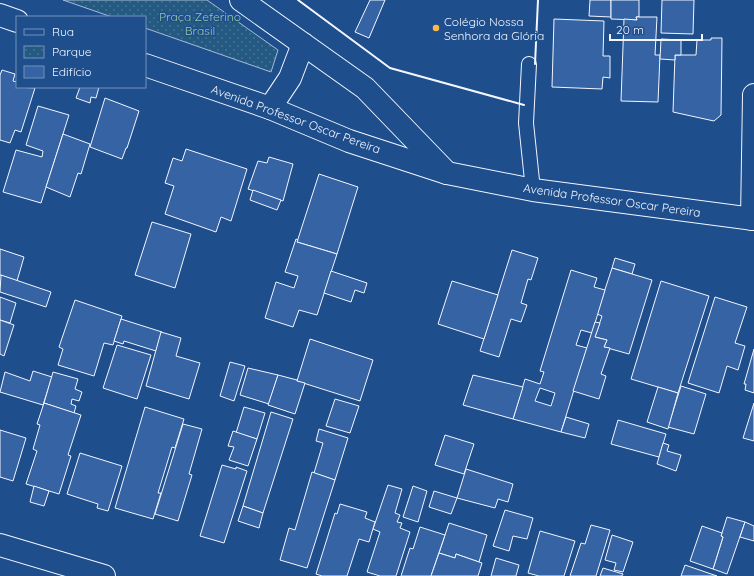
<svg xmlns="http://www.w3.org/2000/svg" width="754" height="576" viewBox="0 0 754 576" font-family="Quicksand,sans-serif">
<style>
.park{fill:url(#park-dots);stroke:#a8bbd7}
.building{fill:#3563a3;stroke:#f2f6ff;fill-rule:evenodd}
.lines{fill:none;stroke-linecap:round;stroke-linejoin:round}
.lane-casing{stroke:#f2f6ff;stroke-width:16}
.street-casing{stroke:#f2f6ff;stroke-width:24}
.secondary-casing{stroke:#f2f6ff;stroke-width:24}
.lane{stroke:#1f4e8c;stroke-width:14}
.street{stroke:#1f4e8c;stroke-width:22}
.secondary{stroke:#1f4e8c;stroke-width:22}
.wall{stroke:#f2f6ff;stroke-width:2}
.poi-dot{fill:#ffb74d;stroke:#1f4e8c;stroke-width:1.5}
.labels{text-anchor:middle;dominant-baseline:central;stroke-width:3;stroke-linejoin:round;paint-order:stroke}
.park-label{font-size:12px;fill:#97c8a6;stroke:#1f4e8c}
.poi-label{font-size:12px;fill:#f2f6ff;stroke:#1f4e8c;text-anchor:start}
.street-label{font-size:12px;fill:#f2f6ff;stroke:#1f4e8c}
</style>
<defs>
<pattern id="park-dots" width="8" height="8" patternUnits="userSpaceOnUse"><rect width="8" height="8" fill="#245a82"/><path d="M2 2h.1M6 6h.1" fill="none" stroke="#447295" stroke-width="1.8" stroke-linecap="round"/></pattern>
</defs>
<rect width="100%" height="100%" fill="#1f4e8c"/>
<!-- park -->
<path class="park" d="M63 0H207L278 50 271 72 145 28V17H112Z"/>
<!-- building -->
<g class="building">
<path d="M370 0H385L369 38 355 32Z"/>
<path d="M590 0H611V17L589 16Z"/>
<path d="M611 0H639V17H636L637 20 611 19Z"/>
<path d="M662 0H694L693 34 661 33Z"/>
<path d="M636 17H657L655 55H660L658 102 621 101 624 19 637 20Z"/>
<path d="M554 19 604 21 603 56H610V78L603 77 602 89 552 87Z"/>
<path d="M711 38H722L721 115 714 121 673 112 675 55H696L697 40H711Z"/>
<path d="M661 39 681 40V55H675V60L660 59Z"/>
<path d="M2 70 15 74 13 81 17 82V87L35 88 21 132 15 130 10 143 0 140V75Z"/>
<path d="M80 87H99L96 98 91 97 90 103 76 98Z"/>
<path d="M105 98 139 111 127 148H126L122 159 90 147Z"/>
<path d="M38 106 69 115 41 203 3 192 16 150 42 157 43 151 26 145Z"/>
<path d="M63 134 90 144 81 174 78 173 70 197 46 187Z"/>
<path d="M186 149 247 169 231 221 221 217 216 232 165 214 174 186 165 183 173 158 182 161Z"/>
<path d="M269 157 293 164 283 201 248 189 258 161 267 163Z"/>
<path d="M319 174 358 187 337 254 297 242Z"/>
<path d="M253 190 281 200 277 210 250 200Z"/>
<path d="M152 222 191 234 175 288 135 275Z"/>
<path d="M296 239 298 240 297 242 337 254 317 315 299 310 293 327 265 318 276 282 294 288 298 276 285 272Z"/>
<path d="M0 249 24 257 17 281 0 275Z"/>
<path d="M512 250 538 258 531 280 528 279 521 303 527 305 521 322 511 319 499 357 480 351Z"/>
<path d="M615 258 635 264 632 274 612 268Z"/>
<path d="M612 268 652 280 629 354 604 347 607 340 595 337 602 316 597 314Z"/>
<path d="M571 270 597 278 594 287 605 290 592 333 581 330 576 345 587 348 561 432 513 419 525 379 540 384 544 372 540 371ZM540 388 555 393 551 406 535 401Z"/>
<path d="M331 271 367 283 364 293 355 290 351 302 324 293Z"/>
<path d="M1 275 51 292 46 307 0 292Z"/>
<path d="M452 281 498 295 484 339 438 324Z"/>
<path d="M661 281 709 296 678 393 631 379Z"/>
<path d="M0 297 16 303 10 323 0 320Z"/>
<path d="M715 297 747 307 735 343 745 346 738 370 727 366 719 393 688 383Z"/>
<path d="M75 300 122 316 113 345 104 343 94 376 58 365 63 349 59 347Z"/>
<path d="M121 319 162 332 156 351 124 341 123 344 114 341Z"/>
<path d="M0 320 14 325 4 356 0 354Z"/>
<path d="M595 322 600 323 595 337 607 340 604 347 610 348 601 374 606 376 599 399 573 391Z"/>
<path d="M161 332 181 338 176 356 200 363 189 399 146 386Z"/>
<path d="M310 339 373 360 360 401 297 381Z"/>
<path d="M117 345 151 355 137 399 103 388Z"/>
<path d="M754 349V393L745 390 746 384H744Z"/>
<path d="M230 362 245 366 234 401 220 396Z"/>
<path d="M248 368 278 375 269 404 240 395Z"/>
<path d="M33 371 52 377 43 405 0 392 5 372 30 381Z"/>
<path d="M53 372 78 379 75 389 82 392 79 401 72 399 71 404 76 406 74 413 44 403Z"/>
<path d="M278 375 297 380V381L305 383 295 414 268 405Z"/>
<path d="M473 375 523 387 513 419 463 405Z"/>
<path d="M681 386 706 394 694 434 668 427Z"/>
<path d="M658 387 678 393 668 429 647 422Z"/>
<path d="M335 399 359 406 350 433 326 426Z"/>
<path d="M44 403 81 415 68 455 71 456 59 494 26 484 37 451 33 449 40 425 37 424Z"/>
<path d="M754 403V441L743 438Z"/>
<path d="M145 407 184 419 175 448 172 447 158 493H161L153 519 115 508Z"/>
<path d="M244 407 265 413 257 439 236 433Z"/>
<path d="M271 412 293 419 263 513 243 506Z"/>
<path d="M566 417 589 424 585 438 561 432Z"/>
<path d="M618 420 666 434 659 457 611 444Z"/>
<path d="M183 424 202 429 189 474 192 475 178 521 155 514Z"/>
<path d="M319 429 348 438 335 480 314 473 323 443 316 441Z"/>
<path d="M0 430 26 438 13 481 0 477Z"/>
<path d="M233 431 257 439 248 466 229 460 234 447 228 446Z"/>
<path d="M445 435 474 444 464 474 435 465Z"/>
<path d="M663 443 669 445 667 451 681 455 676 471 657 464Z"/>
<path d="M80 453 122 466 108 511 97 508 98 504 67 494Z"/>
<path d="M222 465 236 469V467L247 471 224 543 200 536Z"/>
<path d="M466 469 513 484 508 502 498 499 495 508 457 498Z"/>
<path d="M312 472 335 480 307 568 280 560 289 528 295 530Z"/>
<path d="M388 485 402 489 395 513 400 515 397 522 402 523 400 528 410 532 396 576H380L367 572 380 532 373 529Z"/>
<path d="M34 486 49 491 44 506 30 502Z"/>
<path d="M413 486 427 491 418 522 403 517Z"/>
<path d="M434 491 457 498 451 514 429 507Z"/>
<path d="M340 504 367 512 365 518 375 522 369 542 359 539 347 576H322L316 574 335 513 337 514Z"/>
<path d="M243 506 263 513 259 528 238 521Z"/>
<path d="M505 510 533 518 527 539 513 536 509 551 493 546Z"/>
<path d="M727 517 745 522 727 574 713 569 723 537 721 536Z"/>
<path d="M745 522 754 526V541L740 537Z"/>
<path d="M449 523 487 535 479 562 456 554 455 558 439 553Z"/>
<path d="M591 525 610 530 596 576H570L581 543 585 544Z"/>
<path d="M702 526 722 533 721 536 723 537 713 569 690 561Z"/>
<path d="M420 527 445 535 431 576H401L410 548 413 549Z"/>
<path d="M540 531 575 541 564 576H539L528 573Z"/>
<path d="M612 535 633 542 623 572 614 570 616 563 605 560Z"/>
<path d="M439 553 455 558 456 554 482 563 478 576H431Z"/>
<path d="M496 558 519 565 516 576H491Z"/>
<path d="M685 565 717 576H681Z"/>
<path d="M603 568 623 574 622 576H600Z"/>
</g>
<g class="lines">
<!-- lane casing -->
<g class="lane-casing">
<path id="lane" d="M529 64 526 123 533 190"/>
</g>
<!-- street casing -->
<g class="street-casing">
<g id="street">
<path d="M241 0 365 88 447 173"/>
<path d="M752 219 754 95"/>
<path d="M0 545 104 576"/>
</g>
</g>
<!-- secondary casing -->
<g class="secondary-casing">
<g id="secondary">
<path d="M0 15 17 21"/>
<path d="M145 65 270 108 349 141 447 173 533 190 754 219"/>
<path d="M270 108 290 78 303 44"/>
</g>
</g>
<!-- lane -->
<use href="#lane" class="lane"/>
<!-- street -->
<use href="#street" class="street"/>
<!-- secondary -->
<use href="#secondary" class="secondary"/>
<!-- wall -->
<g class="wall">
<path d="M298 0 390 68 524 105"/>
<path d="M535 64 538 0"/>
</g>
</g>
<!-- markers -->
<circle class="poi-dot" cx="436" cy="28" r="4"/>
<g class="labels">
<!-- park labels -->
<g class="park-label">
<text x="200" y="16">Praça Zeferino<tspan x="200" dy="14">Brasil</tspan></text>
</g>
<!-- poi labels -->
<g class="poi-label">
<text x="444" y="21">Colégio Nossa<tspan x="444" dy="14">Senhora da Glória</tspan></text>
</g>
<!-- street labels -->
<g class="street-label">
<text transform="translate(296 119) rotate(20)">Avenida Professor Oscar Pereira</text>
<text transform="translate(612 200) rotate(8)">Avenida Professor Oscar Pereira</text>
</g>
</g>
<!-- legend -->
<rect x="16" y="16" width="130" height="72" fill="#1f4e8c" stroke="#7391ba"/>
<rect x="24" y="29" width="20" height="6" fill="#1f4e8c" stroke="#7391ba"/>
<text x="52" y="36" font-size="12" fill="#f2f6ff">Rua</text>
<rect x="24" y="46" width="20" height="12" fill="url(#park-dots)" stroke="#7391ba"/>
<text x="52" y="56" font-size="12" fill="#f2f6ff">Parque</text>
<rect x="24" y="66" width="20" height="12" fill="#3563a3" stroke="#7391ba"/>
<text x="52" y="76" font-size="12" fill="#f2f6ff">Edifício</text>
<!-- scale -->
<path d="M610 34v6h92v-6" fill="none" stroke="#f2f6ff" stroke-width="2"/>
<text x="616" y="34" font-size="12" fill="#f2f6ff" stroke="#1f4e8c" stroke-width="3" paint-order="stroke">20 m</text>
</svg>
